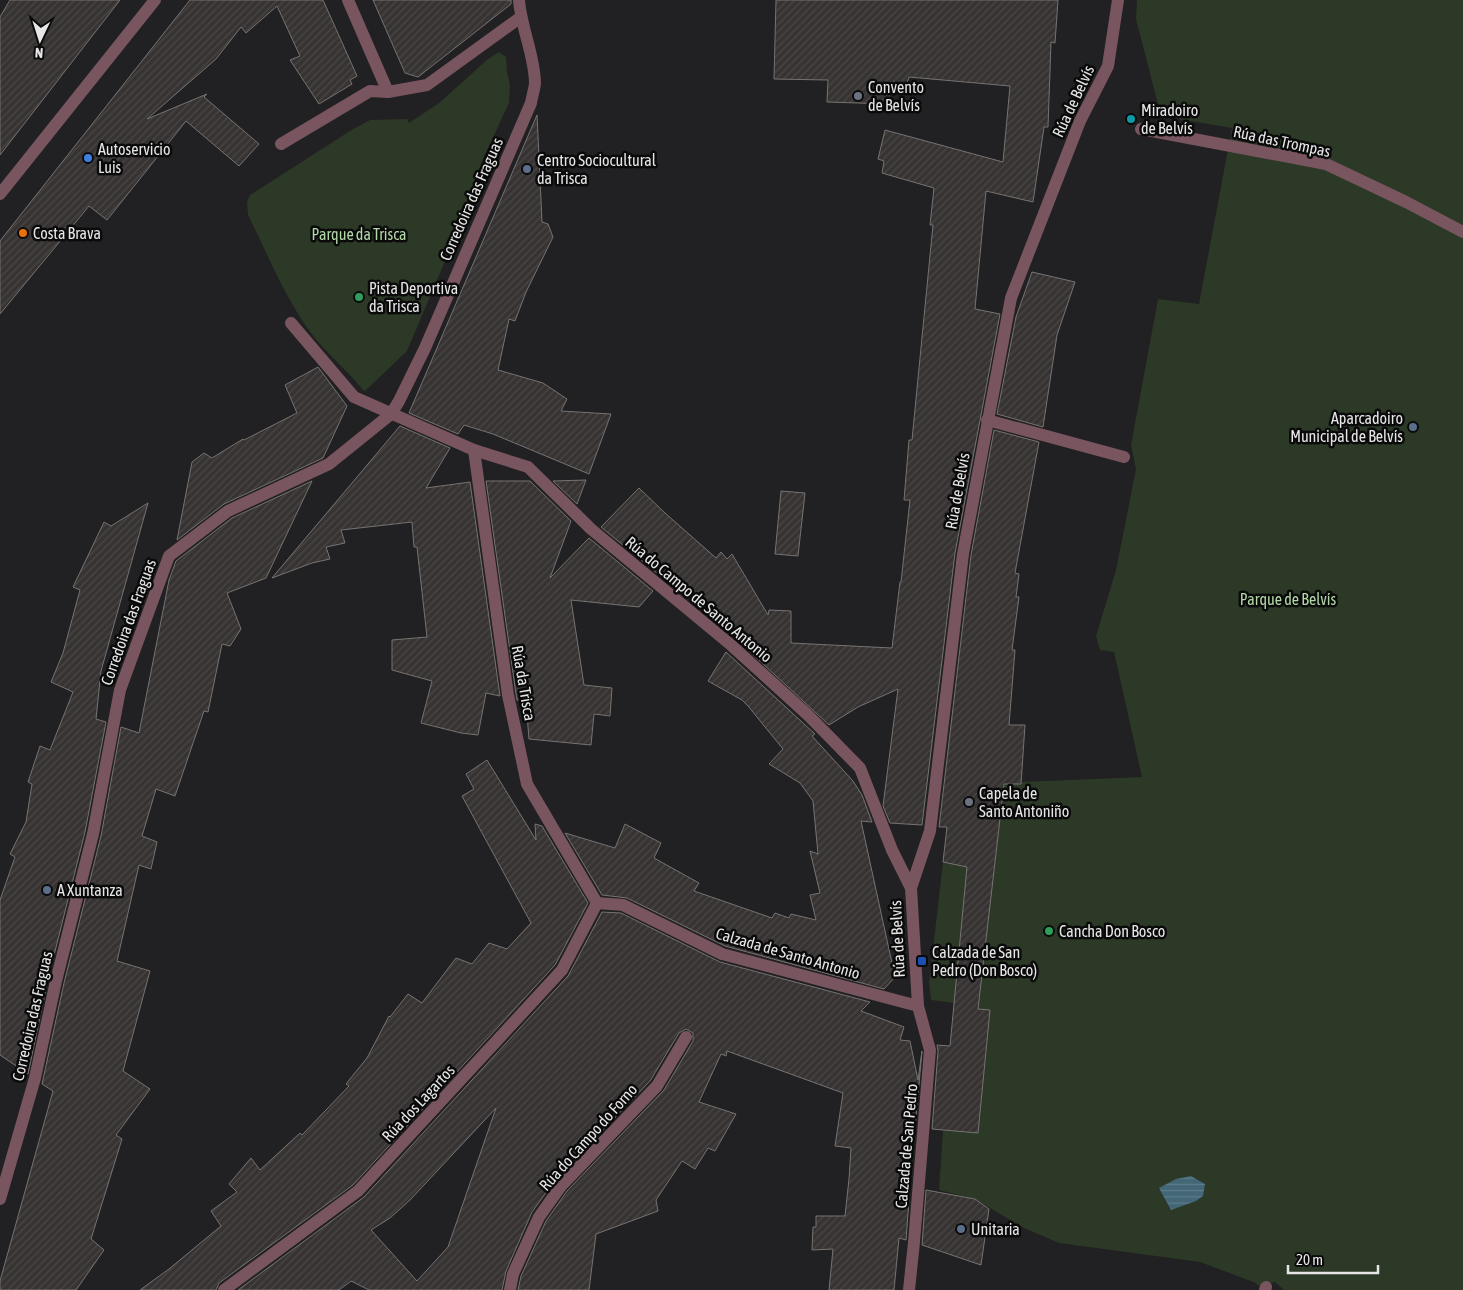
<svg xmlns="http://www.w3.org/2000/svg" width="1463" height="1290" viewBox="0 0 1463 1290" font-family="'Asap Condensed',sans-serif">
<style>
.green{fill:#2b3926}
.water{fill:url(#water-rules)}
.building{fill:url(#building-hatch);stroke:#777373;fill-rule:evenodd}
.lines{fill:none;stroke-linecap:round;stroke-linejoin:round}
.minor{stroke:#78555f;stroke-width:12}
.worship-dot{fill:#6b7280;stroke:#0a0a0b;stroke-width:2}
.culture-dot{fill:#0f9aa8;stroke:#0a0a0b;stroke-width:2}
.shop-dot{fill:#3f7fe0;stroke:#0a0a0b;stroke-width:2}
.service-dot{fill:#5c6f8a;stroke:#0a0a0b;stroke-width:2}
.food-dot{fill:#e8710a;stroke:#0a0a0b;stroke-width:2}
.leisure-dot{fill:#2e9e5b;stroke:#0a0a0b;stroke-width:2}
.transit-dot{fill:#1a4fb4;stroke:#0a0a0b;stroke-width:2}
.labels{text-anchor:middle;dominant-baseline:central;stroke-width:5;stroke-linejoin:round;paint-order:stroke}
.poi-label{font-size:16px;fill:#e6e6e7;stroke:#0a0a0b;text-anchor:start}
.street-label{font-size:16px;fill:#e6e6e7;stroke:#0a0a0b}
.park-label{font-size:16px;fill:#b2d8a6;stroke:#0a0a0b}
</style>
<defs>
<pattern id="water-rules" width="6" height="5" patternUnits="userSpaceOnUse" patternTransform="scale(1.25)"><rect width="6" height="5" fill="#436777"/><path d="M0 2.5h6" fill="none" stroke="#5e7d8a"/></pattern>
<pattern id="building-hatch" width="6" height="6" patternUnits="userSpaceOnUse" patternTransform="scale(1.25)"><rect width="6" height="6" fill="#363332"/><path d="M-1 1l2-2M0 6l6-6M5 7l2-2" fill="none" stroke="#494746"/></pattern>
</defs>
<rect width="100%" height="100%" fill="#212022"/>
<!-- green -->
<g class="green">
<path d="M1137 0H1463V1290H1284L1275 1282 1258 1286 1256 1283 1200 1262 1059 1243 1024 1228 975 1199 939 1190 943 1130 954 1003 931 1000 929 983 949 811 991 784H1021V782L1142 777 1114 652 1100 650 1096 636 1116 570 1136 469 1131 445 1158 299 1199 304 1232 128 1161 116 1136 19Z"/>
<path d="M499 52 506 57 507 72 510 85 509 103 481 163 482 174 407 351 365 391 363 390C347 370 327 354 311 333 285 298 268 255 248 215L247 202 250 195 353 129 370 120 407 119 409 123 439 103 488 59Z"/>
</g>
<!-- water -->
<path class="water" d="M1191 1176 1205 1184 1203 1196 1196 1201 1171 1210 1159 1188 1176 1179Z"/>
<!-- building -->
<g class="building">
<path d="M10 0H120L0 155V17Z"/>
<path d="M190 0H323L357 76 350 80 352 84 319 104 290 60 300 56 277 6 246 33 241 27 216 59 147 119 207 94 204 97 259 144 239 166 186 121 107 220 89 206 0 314V241Z"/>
<path d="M373 0H511V4L418 77 405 73Z"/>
<path d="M776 0H1058L1055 43 1051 42 1048 127H1044L1033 202 986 191 975 309 1000 314 955 553 922 825 890 823 883 806 898 689 858 707 829 725 735 638 739 631 668 573 663 578 601 527 639 488 665 513 716 558 721 552 727 559 732 554 768 615 769 610 791 611V643L892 648 900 582H901L910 500H904L909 440H912L933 225H930L934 188 882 173 884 161 878 159 885 130 1003 162 1010 86 909 77 907 83 890 82 889 104 827 102 828 80 774 79Z"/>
<path d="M537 115 542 222 548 224 553 237 526 292 515 321 509 319 498 370 543 383 567 399 561 411 611 414 589 474 493 434 464 425 458 434 409 413Z"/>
<path d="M1032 272 1075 282 1057 335 1043 427 997 414 1016 317Z"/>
<path d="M318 367 347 406 323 458 224 504 177 540 192 462 204 453 212 458 243 439 244 440 297 413 285 385Z"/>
<path d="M400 426 450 448 426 488 470 482 500 696 486 693 478 735 461 733 421 723 432 681 392 670V640L427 637 417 547H414L412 522 341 530 345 543 326 547 330 559 312 563 272 578Z"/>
<path d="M994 430 1039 442 1015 573 1019 574 1016 597H1019L1012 650H1015L1009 725H1025L1021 784H1004L978 1009 990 1010 978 1133 932 1129 938 1051 937 1045 950 1046 967 867 943 862 947 827H939L971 555Z"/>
<path d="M586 480 577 504 553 481Z"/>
<path d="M312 481 266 578 227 593 241 629 230 646 222 644 208 712 204 711 175 796 156 789 142 836 157 842 151 869 139 865 117 961 150 971 123 1071 150 1089 116 1135 122 1139 91 1239 104 1250 76 1290H0V1281L53 1091 42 1084 64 983 101 836 121 727 139 733 169 580 176 561 232 518Z"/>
<path d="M486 481H530L571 521 550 578 589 538 653 591 639 607 571 600 584 685 612 688 610 716 594 714 591 745 529 739 526 702 517 700 516 694Z"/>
<path d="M781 491 805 493 798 556 775 554Z"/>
<path d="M148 503 101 671 96 719 106 722 85 832 48 979 28 1074 0 1055V900L15 857 10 854 26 822 32 784 28 782 40 746 50 750 73 692 51 682 63 653 80 590 73 587 104 522 111 526Z"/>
<path d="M726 652 815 734 812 736 853 781 862 795 872 822 861 821 895 977 884 989 725 946 627 898 602 895 565 833 615 848 625 824 661 843 654 858 699 883 694 891 772 918 775 913 789 918 791 914 816 920 810 895 820 893 810 851 818 854 813 801 800 783 769 764 783 749 748 706 742 700 708 681Z"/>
<path d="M487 760 536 840 535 824 542 826 588 903 555 965 353 1185 219 1283 216 1290H140L169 1269 221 1226 211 1211 237 1192 229 1184 251 1158 260 1170 300 1133 302 1135 349 1086 346 1084 367 1058 389 1016 390 1017 408 994 422 1003 456 958 472 964 489 943 507 949 531 923 462 796 474 789 466 774Z"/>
<path d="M602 912 621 913 720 962 870 1002 861 1011 904 1027 900 1040 910 1041 918 1080 922 1051 915 1128 910 1127 903 1186 910 1187 906 1240 899 1238 894 1290H829L833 1249 812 1250 813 1227H816V1216H845L849 1179 851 1148 835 1146 843 1093 727 1051 726 1056 721 1054 699 1102 736 1114 715 1151 708 1148 695 1169 682 1161 656 1200 658 1211 596 1234 589 1290H518L521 1276 546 1221 567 1191 664 1090 693 1041V1033L686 1029 679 1033 650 1081 555 1180 532 1212 506 1271 502 1290H369L351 1281 339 1290H238L364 1197 568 976ZM496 1108 448 1247 417 1281 371 1230 390 1218 410 1200Z"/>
<path d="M926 1190 975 1199 989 1209 981 1265 922 1245Z"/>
</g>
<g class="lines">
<!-- minor -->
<g class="minor">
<path d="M348 0 388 92"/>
<path d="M1141 129 1326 164 1406 202 1463 232"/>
<path d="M281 144 370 91 388 92 427 85 521 17"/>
<path d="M0 194 155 0"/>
<path d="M291 323 354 397 474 450 528 467 591 529 731 645 808 715 860 768 892 850 911 888"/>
<path d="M987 420 1124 457"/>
<path d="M474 450 508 695 527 784 597 903"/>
<path d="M597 903 623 905 722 954 918 1006"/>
<path d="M0 1199 35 1078 56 981 93 834 120 690 169 556 228 511 329 464 391 414 399 401 425 348 531 103C532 97 534 90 535 84 535 56 521 28 519 0"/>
<path d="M224 1290 358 1191 562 970 597 903"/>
<path d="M510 1290 513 1274 539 1217 561 1186 657 1086 686 1037"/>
<path d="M909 1290 914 1242 930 1050 918 1006 911 888 930 831 963 554 1011 298 1080 121 1108 66 1118 0"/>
<path d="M1265 1290 1266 1287"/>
</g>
</g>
<!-- markers -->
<g class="worship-dot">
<circle cx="858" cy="96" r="5"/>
<circle cx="969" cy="802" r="5"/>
</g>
<circle class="culture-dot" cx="1131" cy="119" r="5"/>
<circle class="shop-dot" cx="88" cy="158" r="5"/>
<g class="service-dot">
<circle cx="527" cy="169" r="5"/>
<circle cx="1413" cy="427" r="5"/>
<circle cx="47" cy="890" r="5"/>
<circle cx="961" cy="1229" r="5"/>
</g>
<circle class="food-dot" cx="23" cy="233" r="5"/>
<g class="leisure-dot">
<circle cx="359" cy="297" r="5"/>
<circle cx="1049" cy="931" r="5"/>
</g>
<rect class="transit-dot" x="917" y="956" width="10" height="10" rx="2.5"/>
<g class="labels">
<!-- poi labels -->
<g class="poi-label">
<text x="868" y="87">Convento<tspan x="868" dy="18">de Belvís</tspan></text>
<text x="1141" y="110">Miradoiro<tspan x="1141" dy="18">de Belvís</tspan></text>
<text x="98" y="149">Autoservicio<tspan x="98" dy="18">Luis</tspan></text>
<text x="537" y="160">Centro Sociocultural<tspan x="537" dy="18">da Trisca</tspan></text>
<text x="33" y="233">Costa Brava</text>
<text x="369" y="288">Pista Deportiva<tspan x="369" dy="18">da Trisca</tspan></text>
<text x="1403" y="418" text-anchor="end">Aparcadoiro<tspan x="1403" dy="18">Municipal de Belvís</tspan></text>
<text x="979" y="793">Capela de<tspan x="979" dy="18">Santo Antoniño</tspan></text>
<text x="57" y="890">A Xuntanza</text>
<text x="1059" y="931">Cancha Don Bosco</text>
<text x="932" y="952">Calzada de San<tspan x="932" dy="18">Pedro (Don Bosco)</tspan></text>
<text x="971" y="1229">Unitaria</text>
</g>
<!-- street labels -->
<g class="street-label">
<text transform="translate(1073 101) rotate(-65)">Rúa de Belvís</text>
<text transform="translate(1282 141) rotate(12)">Rúa das Trompas</text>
<text transform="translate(471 199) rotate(-66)">Corredoira das Fraguas</text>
<text transform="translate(957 491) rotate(-80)">Rúa de Belvís</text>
<text transform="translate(699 599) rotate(40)">Rúa do Campo de Santo Antonio</text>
<text transform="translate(128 622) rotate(-70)">Corredoira das Fraguas</text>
<text transform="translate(524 683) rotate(80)">Rúa da Trisca</text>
<text transform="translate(897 939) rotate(-93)">Rúa de Belvís</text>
<text transform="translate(788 953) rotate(16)">Calzada de Santo Antonio</text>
<text transform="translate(32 1016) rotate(-77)">Corredoira das Fraguas</text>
<text transform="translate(418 1103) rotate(-47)">Rúa dos Lagartos</text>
<text transform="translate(588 1137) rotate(-48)">Rúa do Campo do Forno</text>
<text transform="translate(906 1146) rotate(-85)">Calzada de San Pedro</text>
</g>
<!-- park labels -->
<g class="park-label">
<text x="359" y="234">Parque da Trisca</text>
<text x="1288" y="599">Parque de Belvís</text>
</g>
</g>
<!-- north arrow -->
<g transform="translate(40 40) rotate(184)" stroke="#0a0a0b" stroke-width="4" paint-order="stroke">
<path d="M0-4L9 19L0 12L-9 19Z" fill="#e6e6e7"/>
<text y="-8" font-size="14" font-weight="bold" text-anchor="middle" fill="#e6e6e7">N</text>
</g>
<!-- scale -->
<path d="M1288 1265v8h90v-8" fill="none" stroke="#e6e6e7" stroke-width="2.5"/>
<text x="1296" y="1265" font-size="15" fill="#e6e6e7" stroke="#0a0a0b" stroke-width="4" paint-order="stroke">20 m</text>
</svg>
